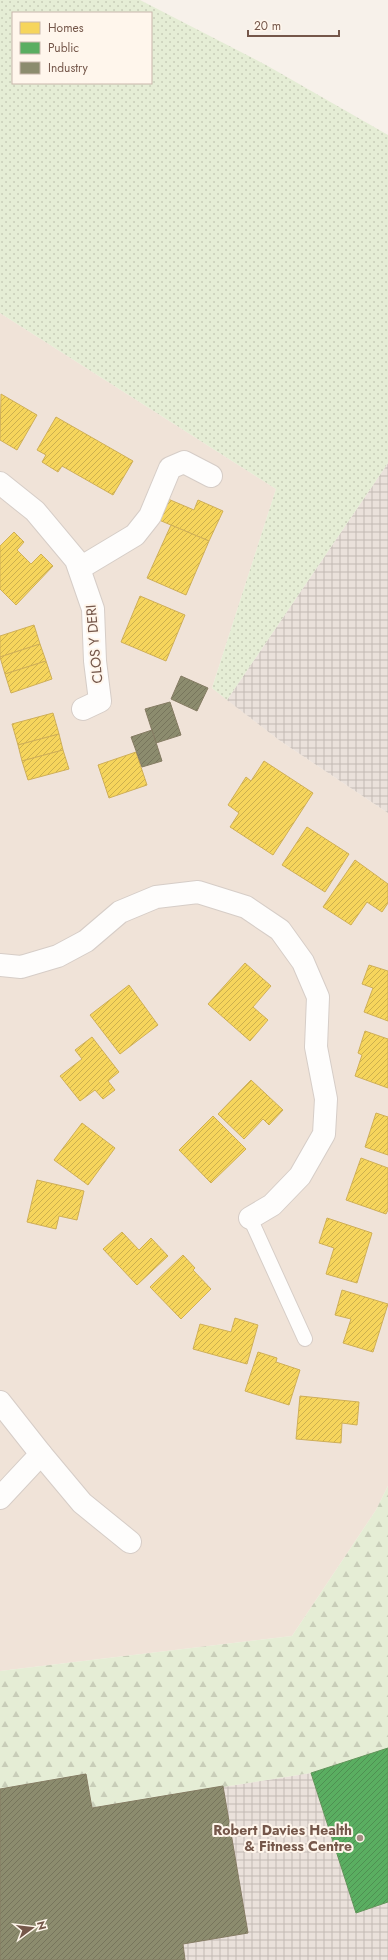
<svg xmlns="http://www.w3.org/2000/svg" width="388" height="1960" viewBox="0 0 388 1960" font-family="Jost,sans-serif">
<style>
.residential{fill:#f0e3d8}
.industrial{fill:url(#industrial-grid)}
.grass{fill:url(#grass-dots);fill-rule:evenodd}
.forest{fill:url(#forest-firs)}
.homes{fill:url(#homes-hatch);stroke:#cfaf57}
.public{fill:url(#public-hatch);stroke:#62945a}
.industry{fill:url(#industry-hatch);stroke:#857c63}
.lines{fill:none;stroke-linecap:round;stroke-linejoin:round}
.service-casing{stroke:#d6cdc7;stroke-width:16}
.minor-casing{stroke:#d6cdc7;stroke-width:24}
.service{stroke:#fefdfc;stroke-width:14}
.minor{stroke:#fefdfc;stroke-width:22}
.poi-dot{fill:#a28d82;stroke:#fff6ec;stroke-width:1.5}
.labels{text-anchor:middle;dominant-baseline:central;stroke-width:4;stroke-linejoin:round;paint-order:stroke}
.street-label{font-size:14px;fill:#75574a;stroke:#fff6ec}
.poi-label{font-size:14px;font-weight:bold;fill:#75574a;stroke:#fff6ec;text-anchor:end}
</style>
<defs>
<pattern id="industrial-grid" width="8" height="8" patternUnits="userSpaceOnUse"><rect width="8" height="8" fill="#eae1db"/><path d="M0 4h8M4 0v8" fill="none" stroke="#c2b9b4"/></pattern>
<pattern id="grass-dots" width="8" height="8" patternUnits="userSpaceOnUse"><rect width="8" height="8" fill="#e5edd5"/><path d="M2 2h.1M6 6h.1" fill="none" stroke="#c8cdb8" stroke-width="1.8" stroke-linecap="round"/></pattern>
<pattern id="forest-firs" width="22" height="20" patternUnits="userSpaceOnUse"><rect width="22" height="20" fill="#e5edd5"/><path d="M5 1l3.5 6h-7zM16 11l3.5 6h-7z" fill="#c8cdb8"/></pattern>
<pattern id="homes-hatch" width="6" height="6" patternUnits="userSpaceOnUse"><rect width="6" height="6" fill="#f6d55c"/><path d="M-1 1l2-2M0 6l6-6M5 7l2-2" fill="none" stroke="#ccb04e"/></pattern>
<pattern id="public-hatch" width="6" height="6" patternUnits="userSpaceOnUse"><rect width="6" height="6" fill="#5aae61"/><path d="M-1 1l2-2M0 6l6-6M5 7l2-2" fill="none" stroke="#4f9052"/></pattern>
<pattern id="industry-hatch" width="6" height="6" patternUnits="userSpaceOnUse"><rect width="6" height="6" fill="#8c8c6e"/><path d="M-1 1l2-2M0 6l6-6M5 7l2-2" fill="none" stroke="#77755c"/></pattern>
</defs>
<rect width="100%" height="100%" fill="#f7f1ea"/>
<!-- residential -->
<path class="residential" d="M0 313 276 489 212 688 279 740 388 813V1486L376 1510 292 1636 0 1671Z"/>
<!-- industrial -->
<g class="industrial">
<path d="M388 463V813L279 740 227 700Z"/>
<path d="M388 1748V1960H0V1788L86 1774 92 1808 311 1773Z"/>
</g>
<!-- grass -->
<path class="grass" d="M0 0H140L266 65 388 135V463L227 700 212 688 276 489 0 313ZM13 13H151V83H13Z"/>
<!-- forest -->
<path class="forest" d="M388 1486V1748L311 1773 92 1808 86 1775 0 1789V1671L292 1636 376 1510Z"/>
<!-- homes -->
<g class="homes">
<path d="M1 394 37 415 17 450 0 440Z"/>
<path d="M56 417 133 461 113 495 62 466 58 472 42 462 46 455 37 450Z"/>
<path d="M168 499 194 510 198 500 223 511 209 541 159 520Z"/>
<path d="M171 525 209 541 186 595 147 578Z"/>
<path d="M14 532 24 542 17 550 31 564 41 554 53 566 16 605 0 589V546Z"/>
<path d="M140 596 185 615 166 661 121 642Z"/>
<path d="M34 625 40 644 0 657V636Z"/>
<path d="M40 644 46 661 5 674 0 657Z"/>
<path d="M46 661 52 679 11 693 5 674Z"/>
<path d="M53 713 59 734 18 745 12 724Z"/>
<path d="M59 734 63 750 22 761 18 745Z"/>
<path d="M63 750 69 769 28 780 22 761Z"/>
<path d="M136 752 147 785 109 798 98 765Z"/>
<path d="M264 761 313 793 273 855 230 827 239 813 228 805 246 777 251 781Z"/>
<path d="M307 827 349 854 325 892 282 865Z"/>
<path d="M355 860 388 884V903L382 912 367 902 351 925 323 907Z"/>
<path d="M245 963 271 986 253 1007 268 1020 250 1041 208 1004Z"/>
<path d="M369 965 388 971V1021L364 1012 373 988 362 984Z"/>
<path d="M129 985 158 1025 120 1054 90 1015Z"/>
<path d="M365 1031 388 1039V1088L355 1076 362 1055 358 1053Z"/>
<path d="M92 1037 119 1072 108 1081 115 1090 103 1099 95 1090 80 1101 60 1076 82 1059 75 1050Z"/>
<path d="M251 1080 283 1110 269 1125 263 1119 244 1139 218 1114Z"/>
<path d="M376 1113 388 1117V1155L365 1147Z"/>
<path d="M213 1116 246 1149 211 1183 179 1150Z"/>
<path d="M82 1123 115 1148 88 1185 54 1160Z"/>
<path d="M361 1158 388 1168V1210L386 1214 346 1200Z"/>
<path d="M37 1180 84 1191 77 1220 59 1216 56 1229 27 1222Z"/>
<path d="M327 1218 372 1233 357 1283 326 1274 334 1248 319 1243Z"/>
<path d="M122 1232 139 1250 151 1238 168 1256 137 1285 103 1249Z"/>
<path d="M183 1255 195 1268 193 1270 211 1289 181 1319 150 1287Z"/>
<path d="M342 1290 388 1304 373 1352 343 1343 351 1319 335 1315Z"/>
<path d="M235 1318 258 1325 247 1364 193 1349 200 1324 231 1332Z"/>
<path d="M258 1352 277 1358 276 1362 300 1370 289 1405 245 1391Z"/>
<path d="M300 1396 359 1402 357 1425 342 1423 341 1443 296 1439Z"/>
</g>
<!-- public -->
<path class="public" d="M388 1748V1902L356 1913 311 1773Z"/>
<!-- industry -->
<g class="industry">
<path d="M181 676 208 688 197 711 171 699Z"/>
<path d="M170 702 181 735 156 743 145 709Z"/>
<path d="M152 730 162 761 142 767 131 737Z"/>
<path d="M86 1774 92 1808 223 1786 248 1933 183 1944 185 1960H0V1789Z"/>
</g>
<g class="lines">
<!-- service casing -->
<g class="service-casing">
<path id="service" d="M250 1218 305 1339"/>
</g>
<!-- minor casing -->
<g class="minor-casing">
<g id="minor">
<path d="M0 483 35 511 76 560 93 609 95 661 100 701 83 709"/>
<path d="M80 568 135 535 150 516 170 468 184 462 211 476"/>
<path d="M0 965 21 967 58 956 86 941 120 912 156 897 198 892 246 907 280 930 303 962 318 997 316 1047 326 1099 324 1134 300 1176 272 1205 250 1218"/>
<path d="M0 1402 41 1454 0 1498"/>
<path d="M41 1454 82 1503 130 1542"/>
</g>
</g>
<!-- service -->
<use href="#service" class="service"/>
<!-- minor -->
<use href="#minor" class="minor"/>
</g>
<!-- markers -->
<circle class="poi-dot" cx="360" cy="1838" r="4"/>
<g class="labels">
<!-- street labels -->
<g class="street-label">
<text transform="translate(94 644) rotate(-95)">CLOS Y DERI</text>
</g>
<!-- poi labels -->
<g class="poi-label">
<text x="352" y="1830">Robert Davies Health<tspan x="352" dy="16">&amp; Fitness Centre</tspan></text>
</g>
</g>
<!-- legend -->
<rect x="12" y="12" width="140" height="72" fill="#fff6ec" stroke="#c8b6ab"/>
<rect x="20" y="22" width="20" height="12" fill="#f6d55c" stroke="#c8b6ab"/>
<text x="48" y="32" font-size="12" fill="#75574a">Homes</text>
<rect x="20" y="42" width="20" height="12" fill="#5aae61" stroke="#c8b6ab"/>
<text x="48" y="52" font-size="12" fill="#75574a">Public</text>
<rect x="20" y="62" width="20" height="12" fill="#8c8c6e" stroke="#c8b6ab"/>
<text x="48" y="72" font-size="12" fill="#75574a">Industry</text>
<!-- north arrow -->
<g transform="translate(32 1928) rotate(75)" stroke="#fff6ec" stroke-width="3" paint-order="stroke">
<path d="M0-3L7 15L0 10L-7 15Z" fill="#75574a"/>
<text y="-6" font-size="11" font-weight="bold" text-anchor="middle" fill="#75574a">N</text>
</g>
<!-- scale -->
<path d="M248 30v6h91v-6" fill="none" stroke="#75574a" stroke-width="2"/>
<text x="254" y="30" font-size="12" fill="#75574a" stroke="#fff6ec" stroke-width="3" paint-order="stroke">20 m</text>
</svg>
